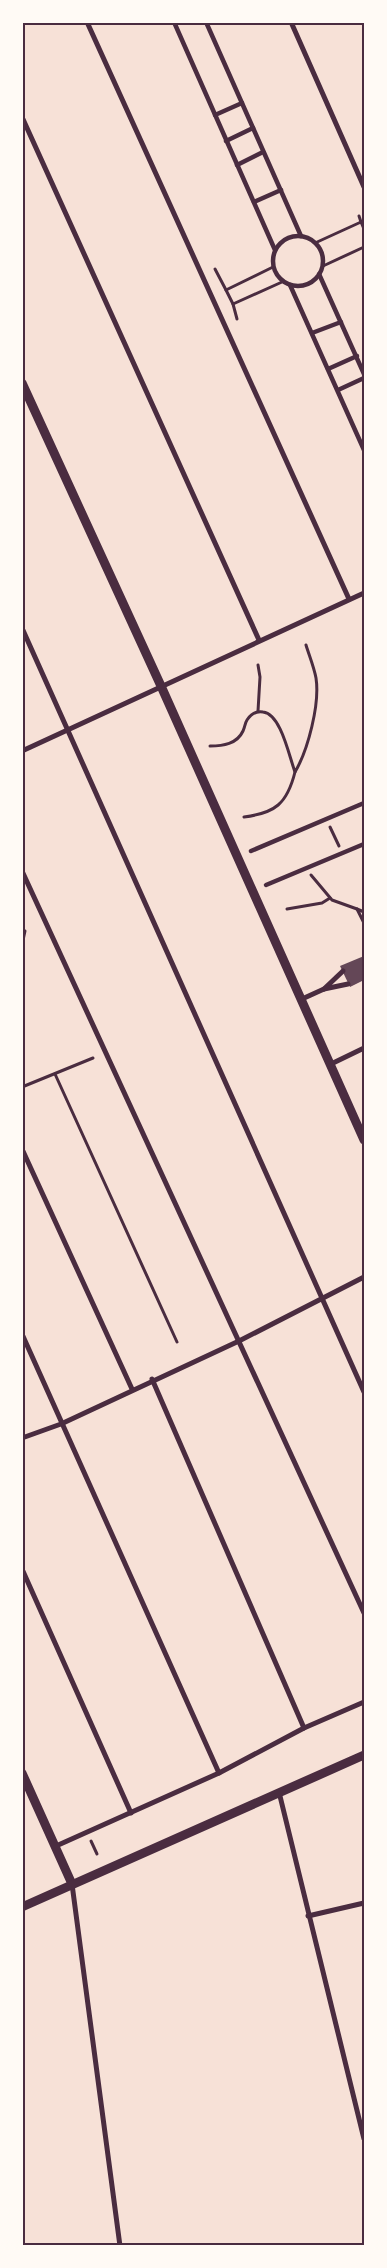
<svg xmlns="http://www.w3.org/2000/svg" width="387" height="2268" viewBox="0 0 387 2268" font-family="'DejaVu Sans',sans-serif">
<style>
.building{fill:#644757}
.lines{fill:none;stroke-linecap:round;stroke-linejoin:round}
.path{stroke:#4a2c40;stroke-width:3}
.pedestrian{stroke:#4a2c40;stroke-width:4.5}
.minor{stroke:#4a2c40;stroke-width:5}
.tertiary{stroke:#4a2c40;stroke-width:9}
.neatline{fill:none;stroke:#4a2c40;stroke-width:2}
</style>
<rect width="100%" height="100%" fill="#f7e1d7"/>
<!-- building -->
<path class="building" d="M364 956V980L350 987 340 966Z"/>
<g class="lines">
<!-- path -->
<g class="path">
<path d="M359 216 361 222"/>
<path d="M315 243 361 222 364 229"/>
<path d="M323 266 364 247"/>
<path d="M273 267 226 290 233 304 282 282"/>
<path d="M215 269 226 290"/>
<path d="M233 304 237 319"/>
<path d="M258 665 260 677 258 711"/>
<path d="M210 746C223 746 237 744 243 731 245 727 245 723 247 720 251 714 257 711 263 712 281 714 289 756 295 772 308 750 320 704 316 678 314 667 309 655 306 645"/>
<path d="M244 817C275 813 287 804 295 772"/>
<path d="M330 827 339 846"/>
<path d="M311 875 332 900 357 909"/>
<path d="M287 909 322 903 330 898"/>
<path d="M364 912 357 909 364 923"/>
<path d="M22 930 25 931 22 945"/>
<path d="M55 1074 177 1342"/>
<path d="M22 1087 93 1058"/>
<path d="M91 1841 97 1854"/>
</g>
<!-- pedestrian -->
<g class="pedestrian">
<path d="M174 22 275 250"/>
<path d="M206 22 301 236"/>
<path d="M215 115 242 103"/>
<path d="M226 141 253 128"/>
<path d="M237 165 263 152"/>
<path d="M254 202 281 190"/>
<circle cx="298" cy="261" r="25"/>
<path d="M319 274 364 374"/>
<path d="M290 285 364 450"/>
<path d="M312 333 341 322"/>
<path d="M328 369 357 356"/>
<path d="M338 390 364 378"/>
<path d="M251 851 364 803"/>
<path d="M266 885 364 844"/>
</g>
<!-- minor -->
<g class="minor">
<path d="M87 22 349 599"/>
<path d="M291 22 364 187"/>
<path d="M22 24 25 22"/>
<path d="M22 117 259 640"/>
<path d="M22 628 364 1392"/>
<path d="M22 751 364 593"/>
<path d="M22 871 364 1613"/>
<path d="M324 989 343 971"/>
<path d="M302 999 324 989 348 984"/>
<path d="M331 1064 364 1048"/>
<path d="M22 1149 132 1389"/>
<path d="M22 1334 219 1773"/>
<path d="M152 1379 304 1728"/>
<path d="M22 1438 61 1424 239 1341 364 1277"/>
<path d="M22 1569 131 1813"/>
<path d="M279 1792 364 2139"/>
<path d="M56 1846 219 1773 304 1728 364 1702"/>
<path d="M72 1884 120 2246"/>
<path d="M308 1916 364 1903"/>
</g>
<!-- tertiary -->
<g class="tertiary">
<path d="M22 383 161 686 364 1140"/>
<path d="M22 1773 72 1884"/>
<path d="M22 1907 364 1755"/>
</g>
</g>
<!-- border -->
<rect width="387" height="2268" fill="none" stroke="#fffaf5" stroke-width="48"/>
<rect x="24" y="24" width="339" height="2220" class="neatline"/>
</svg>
